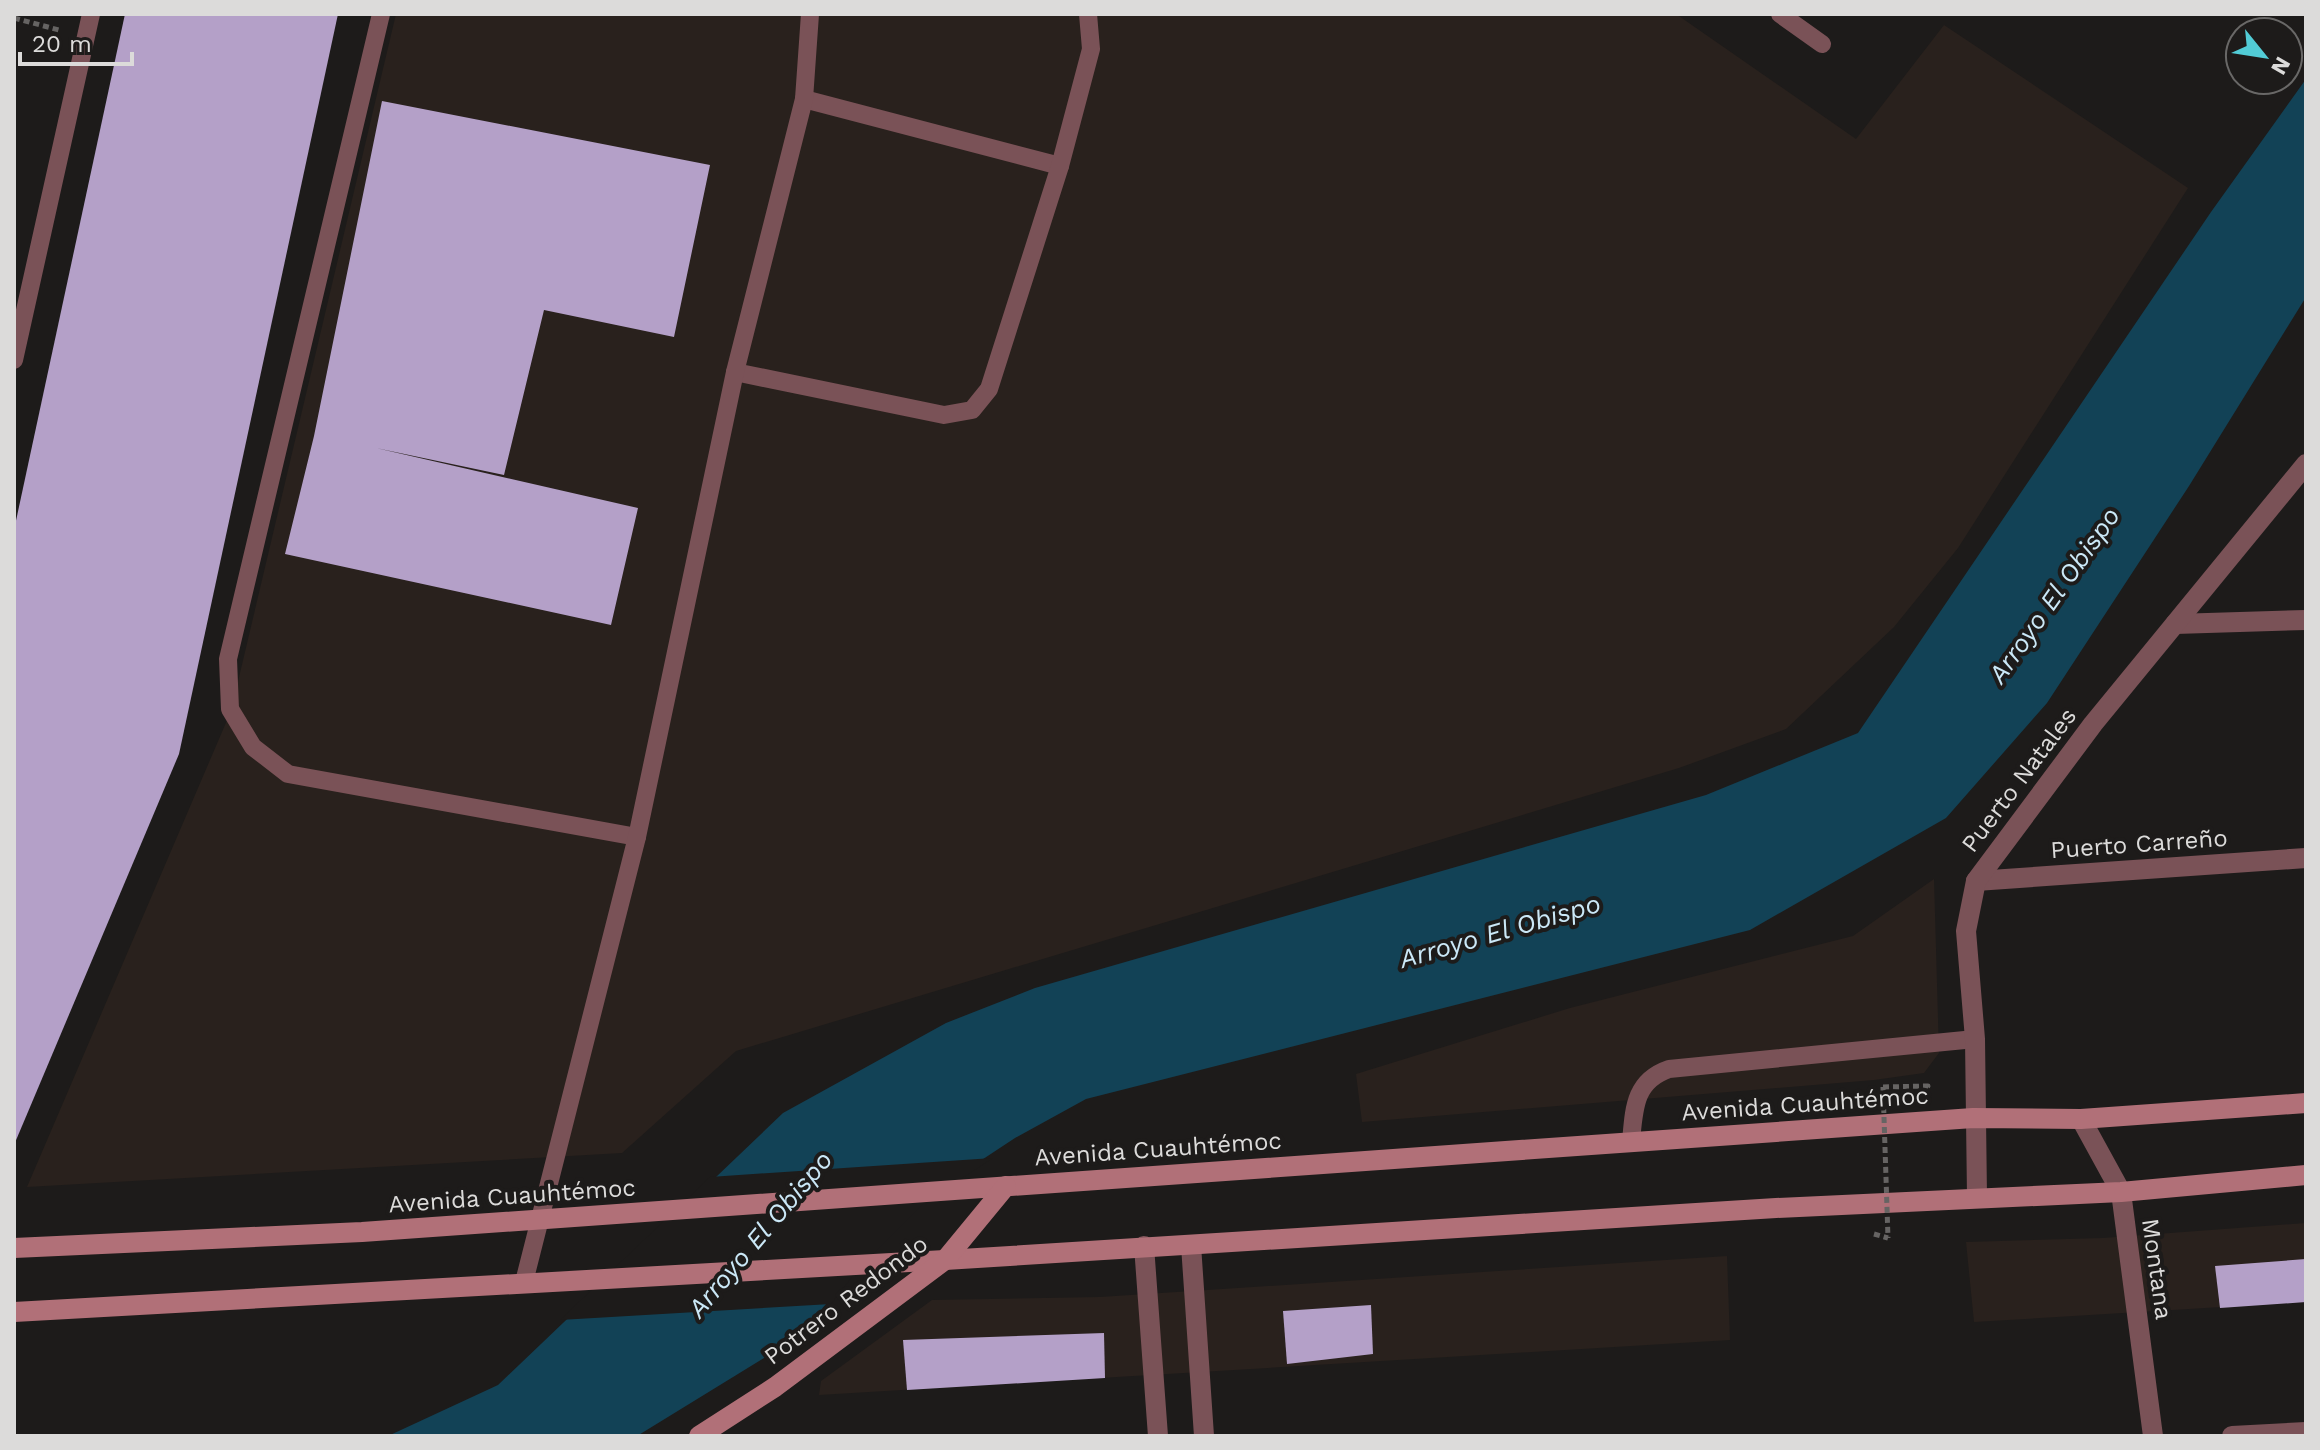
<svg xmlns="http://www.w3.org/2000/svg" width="2320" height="1450" viewBox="0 0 2320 1450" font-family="'Work Sans',sans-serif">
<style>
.built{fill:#29211d}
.water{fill:#124256}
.pier{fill:#1d1b1a}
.building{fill:#b4a0c8}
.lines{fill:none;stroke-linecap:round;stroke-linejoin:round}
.path{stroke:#666463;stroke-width:5;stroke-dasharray:6 4;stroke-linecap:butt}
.lane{stroke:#7a5257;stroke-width:18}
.street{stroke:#7a5257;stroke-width:20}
.secondary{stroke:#b17078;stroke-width:20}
.path-bridge{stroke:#666463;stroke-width:5;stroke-dasharray:6 4;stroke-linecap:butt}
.labels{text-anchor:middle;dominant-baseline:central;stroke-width:8;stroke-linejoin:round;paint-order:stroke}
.street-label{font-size:24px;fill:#dcdbda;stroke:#1d1b1a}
.water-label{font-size:26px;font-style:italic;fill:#cbe8f7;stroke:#1d1b1a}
</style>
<rect width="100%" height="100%" fill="#1d1b1a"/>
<!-- built -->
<g class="built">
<path d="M396 14H1676L1856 139 1944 25 2188 188 1958 548 1894 627 1786 729 1679 768 736 1051 622 1153 27 1187 231 711Z"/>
<path d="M1934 879 1939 1053 1924 1073 1874 1080 1362 1122 1356 1074 1570 1008 1853 936Z"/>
<path d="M2306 1223V1302L1974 1322 1966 1242 2103 1238Z"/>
<path d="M1727 1256 1730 1340 819 1395 821 1381 932 1300 1100 1297Z"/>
</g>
<!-- water -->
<path class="water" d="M2306 79V297L2189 486 2047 703 1946 818 1750 930 1086 1099 1015 1138 921 1200 856 1265 803 1334 637 1436H388L498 1385 783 1113 946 1023 1035 988 1706 795 1858 733 2211 212Z"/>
<!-- pier -->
<path class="pier" d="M993 1158 924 1203 859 1268 831 1304 560 1320 710 1177Z"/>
<!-- building -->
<g class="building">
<path d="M125 14H338L179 754 14 1145V530Z"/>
<path d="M382 101 710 165 674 337 544 310 504 475 376 448 638 508 611 625 285 554 314 436Z"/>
<path d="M2306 1259V1302L2220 1308 2215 1266Z"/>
<path d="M1371 1305 1373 1354 1287 1364 1283 1311Z"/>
<path d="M1104 1333 1105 1378 907 1390 903 1340Z"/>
</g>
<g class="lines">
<!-- path -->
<g class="path">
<path d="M14 18 59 30"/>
<path d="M1883 1087 1928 1086 1923 1094"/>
<path d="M1874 1234 1888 1238"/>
</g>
<!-- lane -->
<g class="lane">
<path d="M381 14 228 659 230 709 253 747 288 774 637 837"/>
<path d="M1780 14 1822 44"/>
<path d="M804 99 1060 166"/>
<path d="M14 360 91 14"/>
<path d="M735 372 944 415 972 410 989 389 1060 166 1091 49 1088 14"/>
<path d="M1631 1142C1634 1109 1634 1081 1669 1069L1975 1039"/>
<path d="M524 1282 637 837 735 372 804 99 810 14"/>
</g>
<!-- street -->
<g class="street">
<path d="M2175 624 2306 620"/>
<path d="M1976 881 2306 858"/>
<path d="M2081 1119 2121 1192 2153 1436"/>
<path d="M1977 1197 1975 1039 1966 931 1976 881 2093 724 2306 464"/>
<path d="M1191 1245 1204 1436"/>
<path d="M1144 1246 1158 1436"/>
<path d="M2232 1436 2306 1432"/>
</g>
<!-- secondary -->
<g class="secondary">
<path d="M14 1248 362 1232 1973 1118 2081 1119 2306 1103"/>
<path d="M14 1312 945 1260 1776 1208 2121 1192 2306 1175"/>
<path d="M699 1436 775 1387 945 1260 1006 1186"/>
</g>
<!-- path-bridge -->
<path class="path-bridge" d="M1883 1087 1888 1238"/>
</g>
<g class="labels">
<!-- street labels -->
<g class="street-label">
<text transform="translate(2019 780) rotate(-53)">Puerto Natales</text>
<text transform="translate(2139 844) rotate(-4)">Puerto Carreño</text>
<text transform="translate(1805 1104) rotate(-4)">Avenida Cuauhtémoc</text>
<text transform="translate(1158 1149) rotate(-4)">Avenida Cuauhtémoc</text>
<text transform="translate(512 1196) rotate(-4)">Avenida Cuauhtémoc</text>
<text transform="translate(2157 1269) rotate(82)">Montana</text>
<text transform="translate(846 1300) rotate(-37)">Potrero Redondo</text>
</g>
<!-- water labels -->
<g class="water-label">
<text transform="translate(2054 595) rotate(-55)">Arroyo El Obispo</text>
<text transform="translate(1500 931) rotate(-16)">Arroyo El Obispo</text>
<text transform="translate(760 1234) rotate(-50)">Arroyo El Obispo</text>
</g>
</g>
<!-- border -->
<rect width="2320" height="1450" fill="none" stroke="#dcdbda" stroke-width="32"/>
<!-- north arrow -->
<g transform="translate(2264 56) rotate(120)"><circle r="38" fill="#1d1b1a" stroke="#696867" stroke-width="2"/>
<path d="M0-6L14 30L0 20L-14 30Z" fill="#52ccd6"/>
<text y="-12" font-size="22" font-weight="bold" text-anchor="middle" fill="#dcdbda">N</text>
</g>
<!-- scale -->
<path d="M20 52v12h112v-12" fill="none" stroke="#dcdbda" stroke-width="4"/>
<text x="32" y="52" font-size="24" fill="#dcdbda" stroke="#1d1b1a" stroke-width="6" paint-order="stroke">20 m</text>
</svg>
